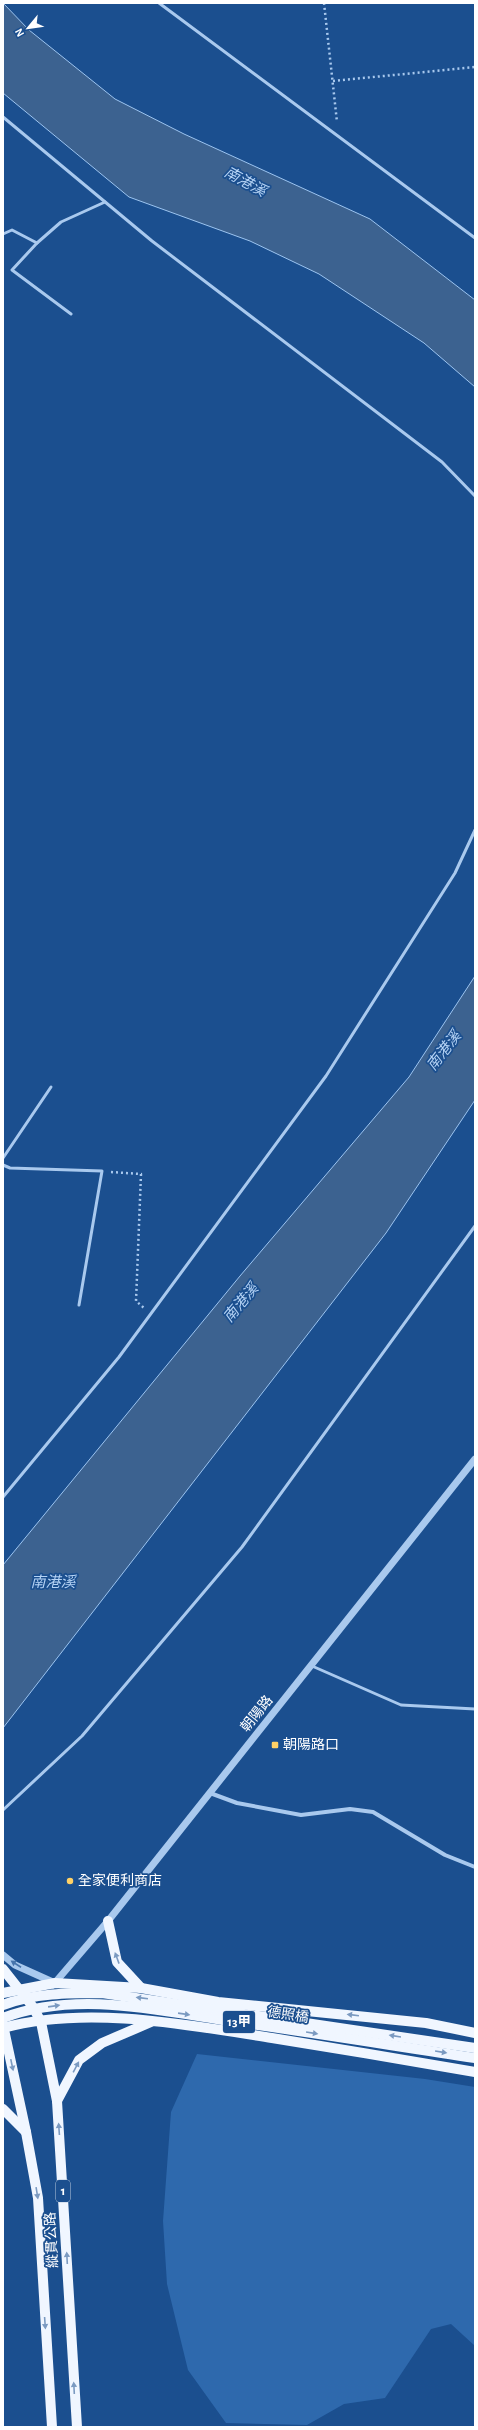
<svg xmlns="http://www.w3.org/2000/svg" width="478" height="2430" viewBox="0 0 478 2430" font-family="'Alegreya Sans','Noto Sans TC',sans-serif">
<style>
.green{fill:#2e69ad}
.water{fill:#3c6290;stroke:#9cc4f0}
.lines{fill:none;stroke-linecap:round;stroke-linejoin:round}
.path{stroke:#a9c9ee;stroke-width:2.5;stroke-dasharray:2 3;stroke-linecap:butt}
.service{stroke:#a9c9ee;stroke-width:3}
.minor{stroke:#a9c9ee;stroke-width:4}
.tertiary{stroke:#a9c9ee;stroke-width:7}
.primary{stroke:#f0f6ff;stroke-width:10}
.primary-bridge{stroke:#f0f6ff;stroke-width:10}
.oneway{fill:#7b9ac1}
.oneway2{fill:#4674ac}
.poi-dot{fill:#ffd166;stroke:#1b4f8f;stroke-width:1.5}
.labels{text-anchor:middle;dominant-baseline:central;stroke-width:3.5;stroke-linejoin:round;paint-order:stroke}
.shield{fill:#1b4f8f;stroke:#bbcadd;stroke-width:1}
.shield-label{font-size:13px;font-weight:bold;fill:#fff}
.street-label{font-size:14px;fill:#fff;stroke:#1b4f8f}
.poi-label{font-size:14px;fill:#fff;stroke:#1b4f8f;text-anchor:start}
.water-label{font-size:15px;font-style:italic;fill:#b5d3f5;stroke:#1b4f8f}
</style>
<rect width="100%" height="100%" fill="#1b4f8f"/>
<!-- green -->
<path class="green" d="M197 2054 425 2079 475 2087V2346L451 2324 431 2329 385 2398 344 2404 307 2425 226 2423 188 2370 167 2284 163 2221 171 2112Z"/>
<!-- water -->
<g class="water">
<path d="M3 3 29 30 115 99 184 134 370 219 475 300V387L424 343 319 274 250 241 129 197 3 93Z"/>
<path d="M475 976V1100L386 1233 3 1728V1565L240 1276 409 1077Z"/>
</g>
<g class="lines">
<!-- path -->
<g class="path">
<path d="M324 3 337 122"/>
<path d="M333 81 475 67"/>
<path d="M111 1172 141 1174 136 1301 144 1308"/>
</g>
<!-- service -->
<g class="service">
<path d="M159 3 475 238"/>
<path d="M3 117 152 241 442 462 475 496"/>
<path d="M3 234 12 230 37 243 61 222 105 202"/>
<path d="M37 243 12 270 71 314"/>
<path d="M3 1158 51 1087"/>
<path d="M3 1165 10 1168 102 1171 79 1305"/>
<path d="M3 1497 119 1357 326 1076 455 873 475 830"/>
<path d="M312 1666 401 1705 475 1709"/>
<path d="M3 1810 82 1736 242 1547 475 1226"/>
</g>
<!-- minor -->
<path class="minor" d="M210 1793 237 1803 301 1815 350 1809 373 1812 445 1855 475 1867"/>
<!-- tertiary -->
<g class="tertiary">
<path d="M3 1955 15 1965 55 1983"/>
<path d="M53 1985 108 1921 475 1459"/>
</g>
<!-- primary -->
<g class="primary">
<path d="M108 1921 117 1962 141 1988"/>
<path d="M3 1969 33 2007 41 2022 57 2101 77 2427"/>
<path d="M3 1993 55 1983 141 1988 218 2002 426 2023 475 2033"/>
<path d="M3 2025 26 2132 38 2198 52 2427"/>
<path d="M3 2028C87 2005 188 2025 272 2038 340 2049 407 2060 475 2072"/>
<path d="M57 2101 79 2060 102 2043 151 2022"/>
<path d="M3 2109 26 2132"/>
</g>
<!-- primary-bridge -->
<g class="primary-bridge">
<path d="M3 2005C34 1993 69 1993 102 1993L475 2048"/>
<path d="M3 2018C77 1990 160 2011 236 2022 316 2033 395 2046 475 2058"/>
</g>
</g>
<!-- one-way arrows -->
<defs><path id="oneway-solid" d="M-6-.8H1V-3.2L6.5 0L1 3.2V.8H-6Z"/></defs>
<g class="oneway">
<use href="#oneway-solid" transform="translate(117 1958) rotate(-110)"/>
<use href="#oneway-solid" transform="translate(142 1998) rotate(-173)"/>
<use href="#oneway-solid" transform="translate(54 2006) rotate(-8)"/>
<use href="#oneway-solid" transform="translate(184 2014) rotate(8)"/>
<use href="#oneway-solid" transform="translate(353 2015) rotate(-173)"/>
<use href="#oneway-solid" transform="translate(312 2033) rotate(9)"/>
<use href="#oneway-solid" transform="translate(395 2036) rotate(-171)"/>
<use href="#oneway-solid" transform="translate(441 2052) rotate(9)"/>
<use href="#oneway-solid" transform="translate(12 2065) rotate(78)"/>
<use href="#oneway-solid" transform="translate(76 2067) rotate(-62)"/>
<use href="#oneway-solid" transform="translate(59 2129) rotate(-94)"/>
<use href="#oneway-solid" transform="translate(37 2193) rotate(81)"/>
<use href="#oneway-solid" transform="translate(67 2258) rotate(-93)"/>
<use href="#oneway-solid" transform="translate(45 2323) rotate(86)"/>
<use href="#oneway-solid" transform="translate(74 2388) rotate(-93)"/>
</g>
<use class="oneway2" href="#oneway-solid" transform="translate(16 1964) rotate(-147)"/>
<!-- markers -->
<g class="poi-dot">
<rect x="271" y="1741" width="8" height="8" rx="2"/>
<circle cx="70" cy="1881" r="4"/>
</g>
<g class="labels">
<!-- shield labels -->
<g class="shield">
<rect x="223" y="2011" width="32" height="22" rx="3"/>
<rect x="56" y="2180" width="14" height="22" rx="3"/>
</g>
<g class="shield-label">
<text x="239" y="2022">13甲</text>
<text x="63" y="2191">1</text>
</g>
<!-- street labels -->
<g class="street-label">
<text transform="translate(257 1714) rotate(-51)">朝陽路</text>
<text transform="translate(288 2015) rotate(9)">德照橋</text>
<text transform="translate(52 2240) rotate(-93)">縱貫公路</text>
</g>
<!-- poi labels -->
<g class="poi-label">
<text x="283" y="1745">朝陽路口</text>
<text x="78" y="1881">全家便利商店</text>
</g>
<!-- water labels -->
<g class="water-label">
<text transform="translate(245 182) rotate(29)">南港溪</text>
<text transform="translate(444 1051) rotate(-52)">南港溪</text>
<text transform="translate(241 1303) rotate(-50)">南港溪</text>
<text x="53" y="1582">南港溪</text>
</g>
</g>
<!-- border -->
<rect width="478" height="2430" fill="none" stroke="#ffffff" stroke-width="8"/>
<!-- north arrow -->
<g transform="translate(28 28) rotate(241)" stroke="#1b4f8f" stroke-width="3" paint-order="stroke">
<path d="M0-3L7 15L0 10L-7 15Z" fill="#ffffff"/>
<text y="-6" font-size="11" font-weight="bold" text-anchor="middle" fill="#ffffff">N</text>
</g>
</svg>
